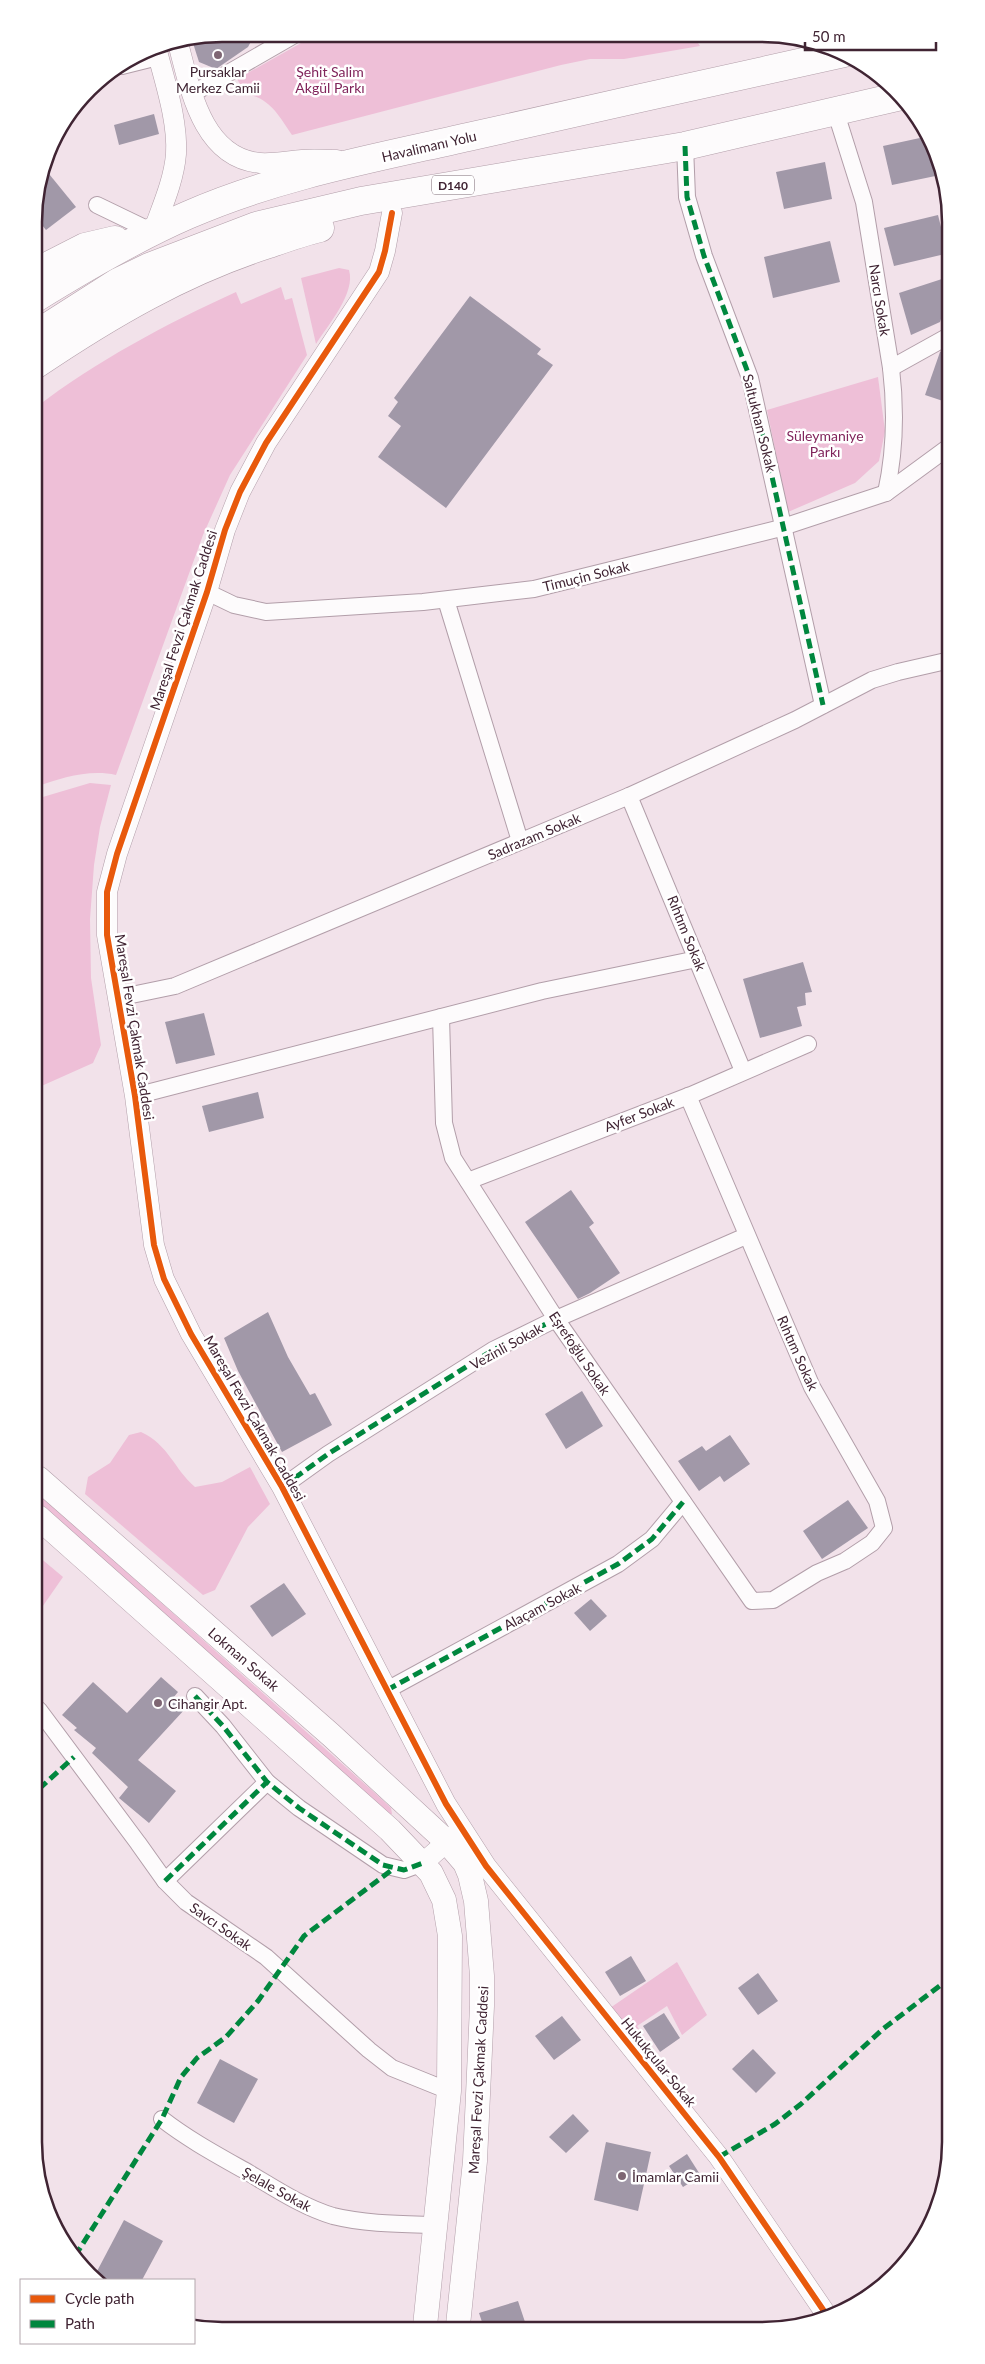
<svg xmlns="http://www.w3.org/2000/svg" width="985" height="2364" viewBox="0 0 985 2364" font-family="Lato,sans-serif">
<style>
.green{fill:#eebfd7}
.building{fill:#a198a8}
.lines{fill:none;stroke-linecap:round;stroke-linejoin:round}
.minor-casing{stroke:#b29ea9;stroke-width:18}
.tertiary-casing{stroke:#b29ea9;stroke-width:21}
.secondary-casing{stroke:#b29ea9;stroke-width:25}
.trunk-casing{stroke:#b29ea9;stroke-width:29}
.minor{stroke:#fdfbfc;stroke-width:16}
.tertiary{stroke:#fdfbfc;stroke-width:20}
.secondary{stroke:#fdfbfc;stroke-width:24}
.trunk{stroke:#fdfbfc;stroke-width:28}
.quiet{stroke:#00873e;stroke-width:5;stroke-dasharray:10 5;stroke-linecap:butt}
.cycleway-casing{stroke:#fff;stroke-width:9}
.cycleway{stroke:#e8590c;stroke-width:6}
.poi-dot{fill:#7e6673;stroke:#fff;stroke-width:2}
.labels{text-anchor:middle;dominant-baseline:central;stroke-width:5;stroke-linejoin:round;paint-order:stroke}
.shield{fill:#fff;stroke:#796670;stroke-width:1}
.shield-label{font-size:12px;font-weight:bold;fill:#402433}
.poi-label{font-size:14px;fill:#402433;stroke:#fff;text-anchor:start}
.park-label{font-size:14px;fill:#80245b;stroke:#fff}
.street-label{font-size:14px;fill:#402433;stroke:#fff}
.rim{fill:none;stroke:#402433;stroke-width:2.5}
</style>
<rect width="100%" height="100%" fill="#f2e2ea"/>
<!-- green -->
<g class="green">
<path d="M317 34 694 37 700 46 624 59H590L561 65 292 135C279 116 270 98 246 94L237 79Z"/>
<path d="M339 268 349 270C356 293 328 325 316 344L301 278Z"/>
<path d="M281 287 285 300 292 298 307 355 230 475 203 535 116 775C89 769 61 778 36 787L35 408C98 360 164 325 236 292L241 304Z"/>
<path d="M878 377 885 431 879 461 855 483 788 512 767 410Z"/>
<path d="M90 783 111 785 100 827 94 865 90 919 91 978 101 1045 93 1063 37 1088 36 799Z"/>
<path d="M141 1432C169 1445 174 1469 195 1487L222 1482 250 1467 270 1504 248 1527 215 1590 203 1595 85 1494 88 1477 110 1463 129 1435Z"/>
<path d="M38 1493 376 1794 391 1808 392 1814 389 1815 38 1507Z"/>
<path d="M38 1556 63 1577 38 1613Z"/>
<path d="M677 1962 707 2015 682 2035 667 2006 637 2026 654 2052 645 2058 610 2008Z"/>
</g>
<!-- building -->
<g class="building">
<path d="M222 34H255L248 47 216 69 199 62 192 40Z"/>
<path d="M154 114 159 134 119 145 114 125Z"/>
<path d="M929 136 945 174 892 185 883 146Z"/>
<path d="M825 162 832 199 784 209 776 172Z"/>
<path d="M45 169 76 207 46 230 34 215Z"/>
<path d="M938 215 945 243V254L894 266 884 228Z"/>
<path d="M830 241 840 282 773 298 764 257Z"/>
<path d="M945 278V307L940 322 911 335 899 293Z"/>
<path d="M470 296 541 349 537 354 553 365 446 508 378 457 401 426 388 416 398 402 394 398Z"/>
<path d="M945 349 946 402 925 395 940 352Z"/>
<path d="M803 962 812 992 805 993 806 1005 797 1007 802 1026 760 1038 743 979Z"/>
<path d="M204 1013 215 1055 176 1064 165 1022Z"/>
<path d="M258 1092 264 1118 209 1132 202 1106Z"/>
<path d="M571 1190 594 1223 589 1227 620 1273 590 1293 578 1299 525 1222Z"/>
<path d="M268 1312 288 1357 310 1395 315 1393 332 1425 282 1452 238 1371 224 1338Z"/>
<path d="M582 1391 603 1426 566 1449 545 1414Z"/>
<path d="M730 1435 750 1464 724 1482 720 1476 699 1491 678 1461 702 1446 706 1451Z"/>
<path d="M848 1500 868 1528 822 1559 803 1531Z"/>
<path d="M284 1583 306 1614 272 1637 250 1606Z"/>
<path d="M591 1599 607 1616 590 1631 574 1613Z"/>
<path d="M161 1677 178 1692 173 1698 185 1709 138 1760 176 1791 149 1823 119 1798 128 1787 92 1753 96 1748 74 1730 77 1728 62 1715 93 1682 127 1713Z"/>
<path d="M631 1956 646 1981 620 1996 605 1972Z"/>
<path d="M758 1973 778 2001 758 2015 738 1988Z"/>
<path d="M664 2013 680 2038 660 2052 643 2026Z"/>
<path d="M562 2016 581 2040 554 2060 535 2036Z"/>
<path d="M753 2049 776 2073 756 2093 732 2069Z"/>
<path d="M220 2059 258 2079 234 2123 197 2103Z"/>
<path d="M573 2114 589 2131 566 2153 549 2137Z"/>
<path d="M606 2142 651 2152 638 2211 594 2200Z"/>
<path d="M687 2154 701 2176 683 2187 669 2166Z"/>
<path d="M124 2220 163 2241 142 2280H105L95 2275Z"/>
<path d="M518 2301 526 2325H483L479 2313Z"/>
</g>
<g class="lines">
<!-- minor casing -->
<g class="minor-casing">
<g id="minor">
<path d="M122 66 158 57"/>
<path d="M192 94 296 34"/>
<path d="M835 110 864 202 891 368C896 410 895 452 886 493"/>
<path d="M685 146 687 197 704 256 750 378 823 705"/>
<path d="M97 205 153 232"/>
<path d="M891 368 945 338"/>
<path d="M207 592 234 605 266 612 423 602 534 589 777 529 886 493 946 449"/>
<path d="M446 600 520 841"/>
<path d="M629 796 743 1071"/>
<path d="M117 998 175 986 629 796 795 720 872 680 898 672 946 661"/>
<path d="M441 1017 444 1123 453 1158 556 1319 752 1601 773 1600 817 1573 845 1561 872 1543 884 1528 877 1501 812 1387 688 1096"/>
<path d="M135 1096 542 991 697 959"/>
<path d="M468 1181 691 1095 808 1044"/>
<path d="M282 1487 328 1454 493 1350 556 1319 746 1236"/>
<path d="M387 1690 618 1564 652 1539 683 1502"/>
<path d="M195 1696 223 1726 267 1782 299 1808 383 1865 404 1870 423 1863"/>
<path d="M39 1710 138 1843 165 1881 186 1902 266 1957 369 2050 392 2068 449 2091"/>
<path d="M165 1881 267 1782"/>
<path d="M162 2119C189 2140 219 2156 249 2173 276 2189 303 2207 333 2216 365 2224 402 2224 435 2225"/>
</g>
</g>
<!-- tertiary casing -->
<g class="tertiary-casing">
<g id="tertiary">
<path d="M178 43C190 88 202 158 260 163 274 164 288 161 302 160 314 159 325 160 337 160"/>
<path d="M392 213 385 251 379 272 266 443 240 492 225 530 207 592 117 854 107 892V935L135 1096 154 1245 164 1279 191 1334 282 1487 446 1804 486 1866 719 2157 828 2317"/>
<path d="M153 232C162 207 174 180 176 154 178 119 164 80 156 47"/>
<path d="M423 1863 459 1831"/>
</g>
</g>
<!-- secondary casing -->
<g class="secondary-casing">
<g id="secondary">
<path d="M38 1478 331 1735 447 1842 465 1863 470 1875 476 1901 482 1976V2006L475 2161 458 2325"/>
<path d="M38 1517 390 1830 431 1873 444 1900 450 1936 449 2091 425 2326"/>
</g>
</g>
<!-- trunk casing -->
<g class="trunk-casing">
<g id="trunk">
<path d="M34 273 85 247 115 240"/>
<path d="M34 299C84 268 135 238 188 215 277 176 375 158 468 137 593 109 719 80 844 53"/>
<path d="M35 335 118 282 149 267 256 226 361 201 685 146 901 96"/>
<path d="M35 365C109 315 184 271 269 244 286 238 303 232 320 228"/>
</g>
</g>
<!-- minor -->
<use href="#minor" class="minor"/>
<!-- tertiary -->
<use href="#tertiary" class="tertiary"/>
<!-- secondary -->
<use href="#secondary" class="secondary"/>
<!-- trunk -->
<use href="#trunk" class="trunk"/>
<!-- quiet -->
<g class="quiet">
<path d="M685 146 687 197 704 256 750 378 823 705"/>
<path d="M282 1487 328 1454 493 1350 556 1319"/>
<path d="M387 1690 618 1564 652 1539 683 1502"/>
<path d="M195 1696 223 1726 267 1782 299 1808 383 1865 404 1870 423 1863"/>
<path d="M39 1789 74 1757"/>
<path d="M165 1881 267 1782"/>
<path d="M719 2157 775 2124 801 2104 883 2029 950 1978"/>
<path d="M75 2256 162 2119 181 2077 197 2058 226 2037 258 2001 304 1936 393 1869"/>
</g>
<!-- cycleway casing -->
<g class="cycleway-casing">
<path id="cycleway" d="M392 213 385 251 379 272 266 443 240 492 225 530 207 592 117 854 107 892V935L135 1096 154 1245 164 1279 191 1334 282 1487 446 1804 486 1866 719 2157 828 2317"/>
</g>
<!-- cycleway -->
<use href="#cycleway" class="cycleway"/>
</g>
<!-- markers -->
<g class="poi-dot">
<circle cx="218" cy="55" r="5"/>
<circle cx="158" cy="1703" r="5"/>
<circle cx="622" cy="2176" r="5"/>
</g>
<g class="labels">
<!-- shield labels -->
<rect class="shield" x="432" y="175.5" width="42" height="19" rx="4"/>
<g class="shield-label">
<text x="453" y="185">D140</text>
</g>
<!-- poi labels -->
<g class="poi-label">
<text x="218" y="71" text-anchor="middle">Pursaklar<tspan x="218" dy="16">Merkez Camii</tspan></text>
<text x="168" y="1703">Cihangir Apt.</text>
<text x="632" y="2176">İmamlar Camii</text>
</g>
<!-- park labels -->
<g class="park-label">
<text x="330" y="71">Şehit Salim<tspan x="330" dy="16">Akgül Parkı</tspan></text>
<text x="825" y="435">Süleymaniye<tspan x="825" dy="16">Parkı</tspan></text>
</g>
<!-- street labels -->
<g class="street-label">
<text transform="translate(429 146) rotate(-13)">Havalimanı Yolu</text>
<text transform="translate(880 300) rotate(81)">Narcı Sokak</text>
<text transform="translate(760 423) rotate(76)">Saltukhan Sokak</text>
<text transform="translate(586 576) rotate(-14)">Timuçin Sokak</text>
<text transform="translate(183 620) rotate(-72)">Mareşal Fevzi Çakmak Caddesi</text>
<text transform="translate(534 836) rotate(-23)">Sadrazam Sokak</text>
<text transform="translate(687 933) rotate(68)">Rıhtım Sokak</text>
<text transform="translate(135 1027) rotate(81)">Mareşal Fevzi Çakmak Caddesi</text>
<text transform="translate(639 1114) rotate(-21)">Ayfer Sokak</text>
<text transform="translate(506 1346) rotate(-29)">Vezinli Sokak</text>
<text transform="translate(580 1353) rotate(56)">Eşrefoğlu Sokak</text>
<text transform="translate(798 1353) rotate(66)">Rıhtım Sokak</text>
<text transform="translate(255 1418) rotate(60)">Mareşal Fevzi Çakmak Caddesi</text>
<text transform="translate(542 1606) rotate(-28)">Alaçam Sokak</text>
<text transform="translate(244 1659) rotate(41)">Lokman Sokak</text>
<text transform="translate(221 1926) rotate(35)">Savcı Sokak</text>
<text transform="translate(659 2062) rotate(51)">Hukukçular Sokak</text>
<text transform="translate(478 2080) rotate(-87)">Mareşal Fevzi Çakmak Caddesi</text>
<text transform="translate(277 2189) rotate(29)">Şelale Sokak</text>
</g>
</g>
<!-- crop -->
<path d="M0 0H985V2364H0ZM222 42H762A180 180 0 0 1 942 222V2142A180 180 0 0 1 762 2322H222A180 180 0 0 1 42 2142V222A180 180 0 0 1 222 42Z" fill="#fff" fill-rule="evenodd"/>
<path class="rim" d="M222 42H762A180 180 0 0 1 942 222V2142A180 180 0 0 1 762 2322H222A180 180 0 0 1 42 2142V222A180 180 0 0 1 222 42Z"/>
<!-- legend -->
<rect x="20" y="2279" width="175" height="65" fill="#ffffff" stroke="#b3a7ad"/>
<rect x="30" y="2295" width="25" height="8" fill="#e8590c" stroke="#b3a7ad"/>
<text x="65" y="2304" font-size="15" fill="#402433">Cycle path</text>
<rect x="30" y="2320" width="25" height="8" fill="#00873e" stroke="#b3a7ad"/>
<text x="65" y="2329" font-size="15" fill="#402433">Path</text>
<!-- scale -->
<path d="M805 42v8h131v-8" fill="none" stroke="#402433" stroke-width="2.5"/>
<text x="812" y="42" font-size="15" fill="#402433" stroke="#ffffff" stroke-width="4" paint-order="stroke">50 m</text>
</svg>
